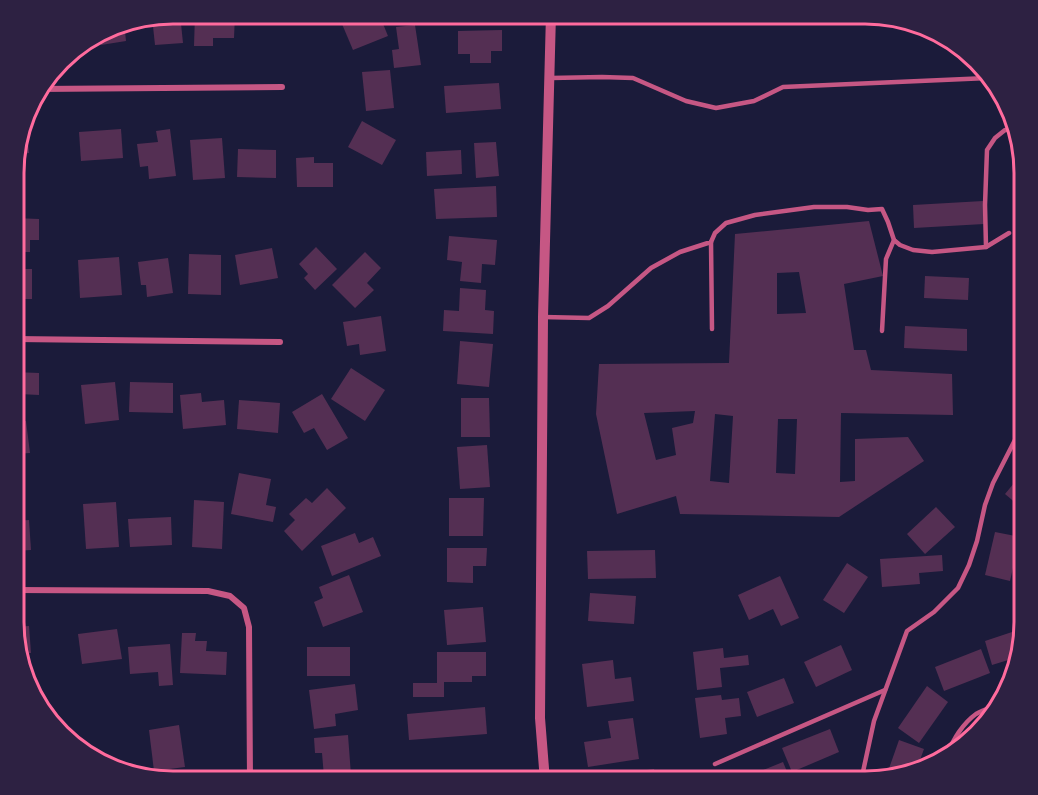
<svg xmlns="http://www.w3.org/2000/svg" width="1038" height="795" viewBox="0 0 1038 795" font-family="'Roboto Serif',serif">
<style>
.building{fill:#542f53;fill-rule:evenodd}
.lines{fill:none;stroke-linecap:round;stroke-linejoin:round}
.service{stroke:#c65784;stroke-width:4.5}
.minor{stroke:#c65784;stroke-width:6}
.tertiary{stroke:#c65784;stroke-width:10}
.rim{fill:none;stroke:#ff6b9d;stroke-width:3}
</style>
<rect width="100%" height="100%" fill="#1b1b3a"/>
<!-- building -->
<g class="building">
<path d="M173 13 180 14 183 43 155 45 152 17Z"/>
<path d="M195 14 235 15 234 38H213V46H194Z"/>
<path d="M244 14H281V19L243 17Z"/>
<path d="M297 14H324V22H296Z"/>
<path d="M367 14H379L388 36 353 50 342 24Z"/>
<path d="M475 14H502V17L475 16Z"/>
<path d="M122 22H124L126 41 101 45 100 35Z"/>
<path d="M415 25 421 65 394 68 392 50 399 49 396 27Z"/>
<path d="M502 30V51H491V63H470V54H458V31Z"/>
<path d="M390 70 394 108 366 111 362 72Z"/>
<path d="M499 83 501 109 446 113 444 86Z"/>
<path d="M362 121 396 140 382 165 348 147Z"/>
<path d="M121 129 123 158 81 161 79 132Z"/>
<path d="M170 129 176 176 149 179 148 166 140 167 137 144 158 142 156 131Z"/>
<path d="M27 131 29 153 15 155 22 132Z"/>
<path d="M222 138 225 178 193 180 190 140Z"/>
<path d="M496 142 499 176 476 178 474 143Z"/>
<path d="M238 149 276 150V178L237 177Z"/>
<path d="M461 150 462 174 427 176 426 152Z"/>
<path d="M314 157V163H333V187H297L296 158Z"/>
<path d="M15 163H18L23 202 15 203Z"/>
<path d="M496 186 497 217 436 219 434 189Z"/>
<path d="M983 201 984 224 914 228 913 205Z"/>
<path d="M15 218 39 219V240H30V252H15Z"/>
<path d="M869 221 883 276 844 284 854 350H866L871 370 952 374 953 415 841 413 840 482 855 481V439L908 437 924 461 839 517 680 514 676 496 617 514 596 414 599 364 729 363 735 234ZM799 272 806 313 777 314V273ZM695 411 693 423 672 428 676 455 656 460 644 413ZM715 414 733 416 729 483 710 481ZM778 419H797L795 474 776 473Z"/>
<path d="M449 236 497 240 495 265 482 264 481 283 460 281 462 262 447 260Z"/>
<path d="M316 247 337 269 315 290 304 278 308 274 299 264Z"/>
<path d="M272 248 278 278 240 285 235 255Z"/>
<path d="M365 252 381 268 367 283 374 290 355 308 332 285Z"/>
<path d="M189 254 221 255V295L188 294Z"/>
<path d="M119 257 122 295 80 298 78 260Z"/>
<path d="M168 258 173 293 147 297 146 285H141L138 262Z"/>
<rect x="15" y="269" width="17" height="30"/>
<path d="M925 276 969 278 968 300 924 298Z"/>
<path d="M460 288 486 290 485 310 494 311 493 334 443 331 444 310 459 311Z"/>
<path d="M381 316 386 351 360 355 359 344 347 346 343 322Z"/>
<path d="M905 326 967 329V351L904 348Z"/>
<path d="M460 341 493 344 489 387 457 384Z"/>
<path d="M351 368 385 390 365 421 331 399Z"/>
<path d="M14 372 39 373V395L19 394V406H14Z"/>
<path d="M115 382 119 420 85 424 81 385Z"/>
<path d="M130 382 173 383V413L129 412Z"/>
<path d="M201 393 202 402 224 400 226 425 183 429 180 395Z"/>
<path d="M322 394 348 438 327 450 314 428 304 433 292 412Z"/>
<path d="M461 398H489L490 437H461Z"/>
<path d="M239 400 280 403 278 433 237 429Z"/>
<path d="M26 421 30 453 14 454V422Z"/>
<path d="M487 445 490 487 460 489 457 447Z"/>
<path d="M1024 471V510L1005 494Z"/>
<path d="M239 473 271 479 266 505 276 507 273 522 231 514Z"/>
<path d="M327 488 346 508 302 551 284 531 295 520 289 514 306 498 312 503Z"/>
<path d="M449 498H484L483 536H449Z"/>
<path d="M194 500 224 502 222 549 192 547Z"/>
<path d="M116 502 119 547 86 549 83 504Z"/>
<path d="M936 507 955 527 925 554 907 534Z"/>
<path d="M171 517 172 545 130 547 128 519Z"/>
<path d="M29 520 31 550 14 551V521Z"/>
<path d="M995 532 1020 537 1010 581 985 575Z"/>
<path d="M355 533 359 543 373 537 381 556 332 576 321 546Z"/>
<path d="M447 548H487L486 566H473V583L447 582Z"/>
<path d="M655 550 656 578 588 579 587 551Z"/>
<path d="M942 555 943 571 919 573 920 584 882 587 880 559Z"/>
<path d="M847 563 868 577 844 613 823 600Z"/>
<path d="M349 575 363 612 323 627 314 602 323 598 319 587Z"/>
<path d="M780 576 799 618 781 626 773 609 749 620 738 595Z"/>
<path d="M590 593 636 596 634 624 588 621Z"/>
<path d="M483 607 486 642 447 645 444 610Z"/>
<path d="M29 626 31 653 20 654 14 632V627Z"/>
<path d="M1024 628 1018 657 992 665 985 641Z"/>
<path d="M117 629 122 659 82 664 78 634Z"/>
<path d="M182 633H196L195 641H207L206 651 227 652 226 675 180 673Z"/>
<path d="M170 644 173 685 159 686 158 672 130 674 128 647Z"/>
<path d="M841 645 852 670 816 687 804 662Z"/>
<rect x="307" y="647" width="43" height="29"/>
<path d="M723 648 724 658 748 655 749 665 720 668 722 687 697 690 693 652Z"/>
<path d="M981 649 990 673 944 691 935 667Z"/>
<path d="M437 652H486V676H472V682H444V697H413V683H437Z"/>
<path d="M613 660 615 679 631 677 634 701 587 707 582 664Z"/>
<path d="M784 678 794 703 757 717 747 692Z"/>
<path d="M355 684 358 710 335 714 336 726 314 729 309 690Z"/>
<path d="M927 686 948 702 919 743 898 728Z"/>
<path d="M721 695 722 700 739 698 741 716 725 718 727 734 700 738 695 698Z"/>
<path d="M485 707 487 734 409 740 407 714Z"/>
<path d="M633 718 639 759 588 767 584 742 611 738 608 721Z"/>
<path d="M179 725 185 767 154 771 149 730Z"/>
<path d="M830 729 839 752 792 772 782 748Z"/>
<path d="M348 735 351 775 324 777 322 753H315L314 738Z"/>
<path d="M899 740 924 749 916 771 886 777Z"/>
<path d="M783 762 791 781H736Z"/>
<path d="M654 769 656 781H591L590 778Z"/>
<path d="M831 776 834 781H820Z"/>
</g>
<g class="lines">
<!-- service -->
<g class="service">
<path d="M551 78 602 77 633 78 686 101 716 108 754 101 783 87 988 78"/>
<path d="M711 242 712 329"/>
<path d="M986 247 985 205 987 150 995 138 1005 130H1016"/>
<path d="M543 317 589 318 608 306 651 268 680 252 711 242 715 233 726 223 755 215 814 207H847L868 210 882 209 888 222 894 240 900 245 913 250 932 252 986 247 1009 233"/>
<path d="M882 331 886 259 894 240"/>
<path d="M947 754C954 739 962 724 976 714 983 710 992 707 999 704"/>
<path d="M715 764 885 690"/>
<path d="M861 781 874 721 907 631 934 612 958 588 969 565 977 541 985 505 993 483 1017 436 1024 412"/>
</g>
<!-- minor -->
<g class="minor">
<path d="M39 89 282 87"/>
<path d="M15 339 280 342"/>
<path d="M14 590 208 591 230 596 244 608 249 627 250 781"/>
</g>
<!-- tertiary -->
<path class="tertiary" d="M545 781 540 718 543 317 551 14"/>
</g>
<!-- crop -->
<path d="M0 0H1038V795H0ZM173 24H865A149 149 0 0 1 1014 173V622A149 149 0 0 1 865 771H173A149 149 0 0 1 24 622V173A149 149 0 0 1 173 24Z" fill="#2d2142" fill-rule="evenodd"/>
<path class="rim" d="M173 24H865A149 149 0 0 1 1014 173V622A149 149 0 0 1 865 771H173A149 149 0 0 1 24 622V173A149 149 0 0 1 173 24Z"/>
</svg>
